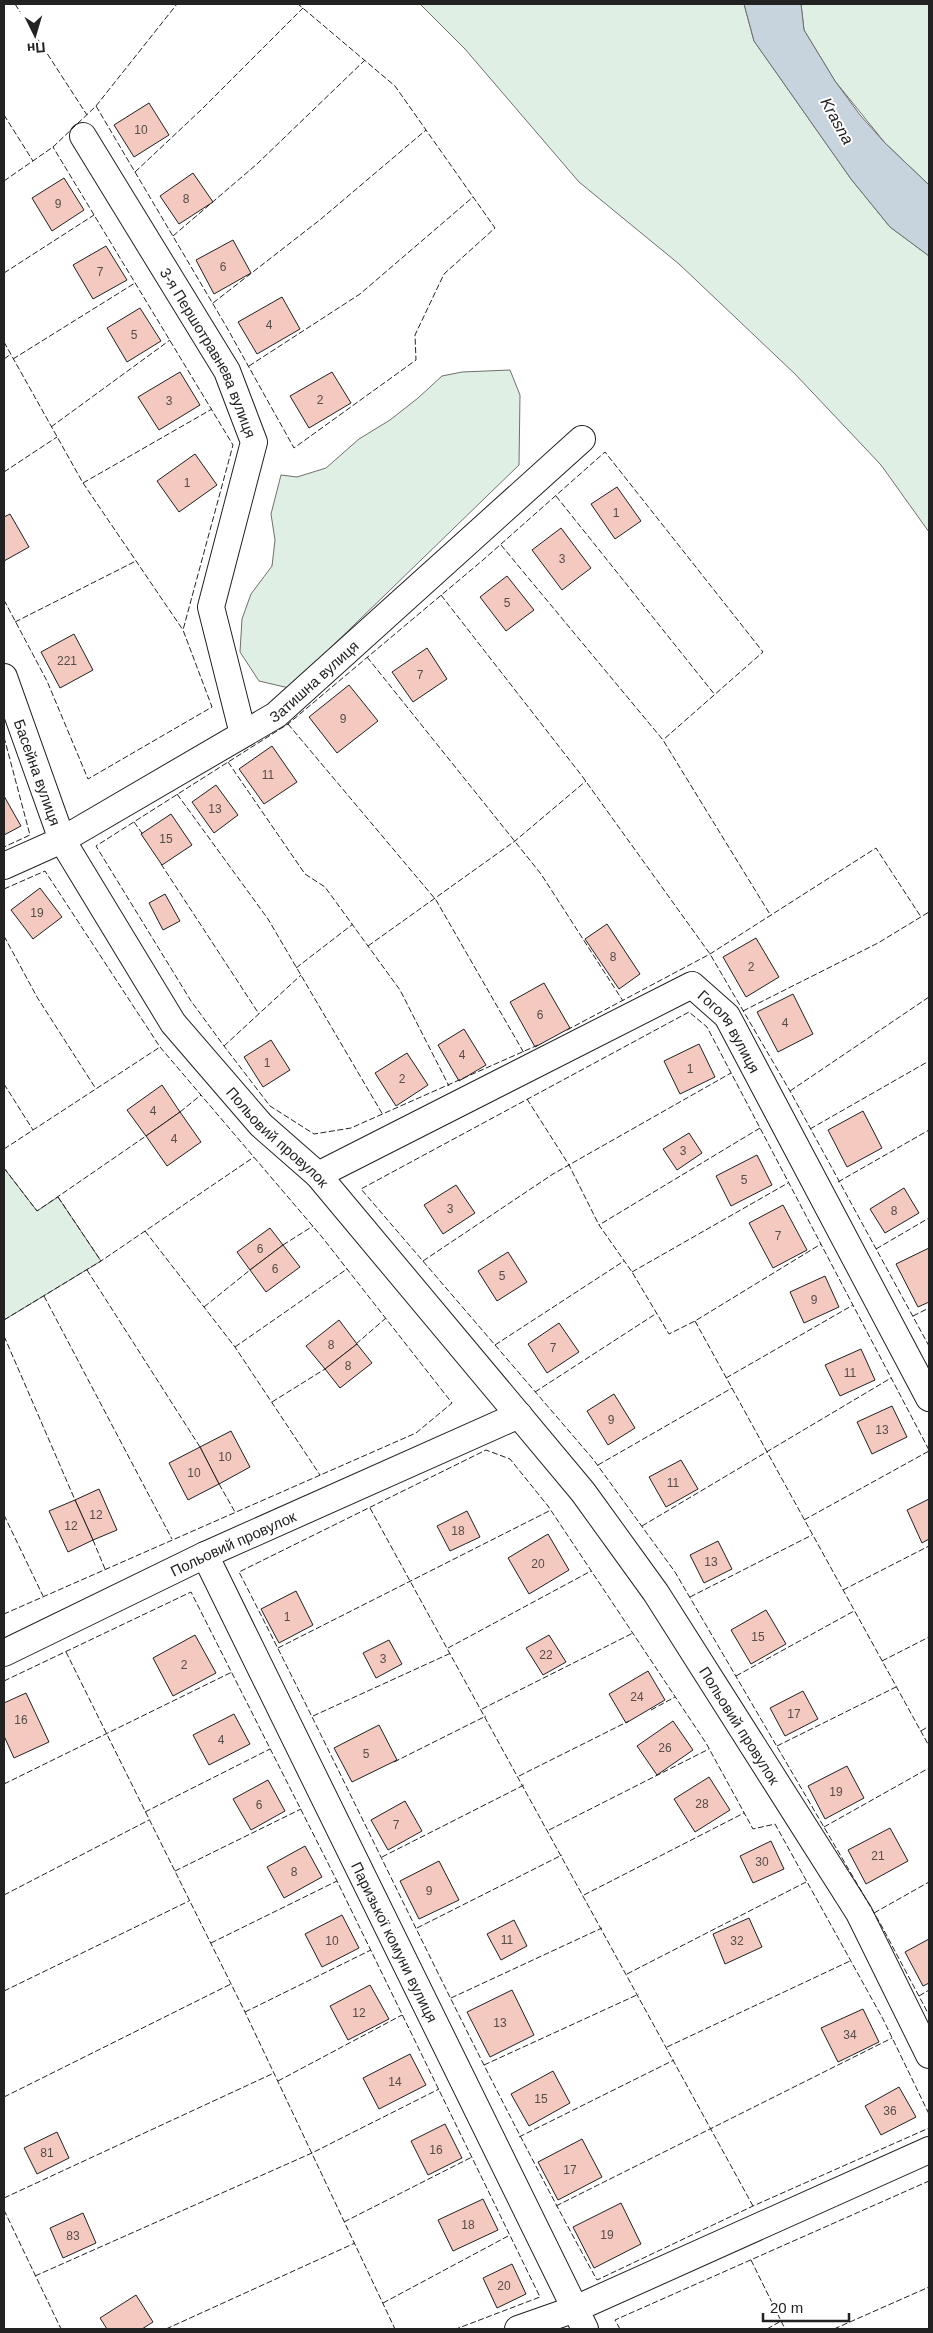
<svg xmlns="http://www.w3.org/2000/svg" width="933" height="2333" viewBox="0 0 933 2333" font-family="Arial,sans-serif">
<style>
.green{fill:#e0efe3;stroke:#6f6f6f}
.water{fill:#c7d3dd;stroke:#6f6f6f}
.building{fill:#f3c9c0;stroke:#222}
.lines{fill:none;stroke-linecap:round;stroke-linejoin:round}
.street-casing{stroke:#222;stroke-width:28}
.street{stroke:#fff;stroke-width:26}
.fence{stroke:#222;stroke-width:1;stroke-dasharray:6 2.5;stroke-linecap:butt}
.labels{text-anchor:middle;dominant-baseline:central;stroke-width:4;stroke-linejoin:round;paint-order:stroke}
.number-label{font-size:12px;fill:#564c4a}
.street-label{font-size:15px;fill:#222;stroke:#fff}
.water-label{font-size:16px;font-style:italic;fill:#222;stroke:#fff}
</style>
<rect width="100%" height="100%" fill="#fff"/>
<!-- green -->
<g class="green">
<path d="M420 4H744L754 41 851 179 890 227 929 256V532L881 465 795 374 679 264 579 182 465 49Z"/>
<path d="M801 4H929V185L885 143 835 81 804 30Z"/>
<path d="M510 370 520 395 519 465 289 688 259 681 240 652 242 619 251 594 272 566 275 540 271 514 281 475 297 477 326 468 359 439 390 420 418 398 442 376 462 372Z"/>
<path d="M4 1168 37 1211 58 1197 101 1261 4 1320Z"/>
</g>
<!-- water -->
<path class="water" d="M744 4H801L804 30 835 81 860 115 885 143 929 185V256L890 227 851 179 754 41Z"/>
<!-- building -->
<g class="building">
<path d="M149 103 169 135 134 157 114 125Z"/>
<path d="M193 173 213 202 179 224 160 196Z"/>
<path d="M64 178 84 210 52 231 32 198Z"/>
<path d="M233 240 251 273 214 294 196 260Z"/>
<path d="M106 246 127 280 93 299 73 265Z"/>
<path d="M282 297 300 329 257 354 238 322Z"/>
<path d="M140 308 161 341 127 362 107 328Z"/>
<path d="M180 372 200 405 159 430 138 397Z"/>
<path d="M332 372 351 403 309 428 290 396Z"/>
<path d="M195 454 217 485 179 512 157 481Z"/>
<path d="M617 487 641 521 615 539 591 504Z"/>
<path d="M10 514 29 547 4 561V517Z"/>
<path d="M561 528 591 568 562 590 532 550Z"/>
<path d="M507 576 534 610 506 631 480 597Z"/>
<path d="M74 634 93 670 60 688 41 652Z"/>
<path d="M427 648 447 679 413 702 392 672Z"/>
<path d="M349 685 378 721 337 753 309 717Z"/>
<path d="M272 746 297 782 264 804 239 769Z"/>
<path d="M216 785 238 815 214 833 192 802Z"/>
<path d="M4 796 21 826 4 835Z"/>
<path d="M171 814 192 845 162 865 141 834Z"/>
<path d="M40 888 62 917 33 939 11 910Z"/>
<path d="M165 894 180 921 163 930 149 903Z"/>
<path d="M607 924 640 974 619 989 585 939Z"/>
<path d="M756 938 779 977 746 997 723 957Z"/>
<path d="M544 983 570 1028 535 1047 510 1002Z"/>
<path d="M793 994 813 1034 778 1052 757 1012Z"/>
<path d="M464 1029 486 1065 459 1081 438 1045Z"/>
<path d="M271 1040 290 1070 263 1087 244 1057Z"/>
<path d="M699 1044 715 1077 680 1094 664 1061Z"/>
<path d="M407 1053 428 1085 396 1106 375 1073Z"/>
<path d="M162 1085 180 1112 146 1136 127 1110Z"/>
<path d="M863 1111 882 1148 847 1167 828 1130Z"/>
<path d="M180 1112 201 1142 167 1166 146 1136Z"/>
<path d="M689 1133 702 1153 677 1170 663 1149Z"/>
<path d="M757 1155 772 1185 731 1206 716 1176Z"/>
<path d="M456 1185 475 1213 443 1234 424 1205Z"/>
<path d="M904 1188 919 1213 885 1233 870 1209Z"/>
<path d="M783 1205 807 1250 773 1268 749 1223Z"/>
<path d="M270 1228 283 1245 250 1270 237 1252Z"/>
<path d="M283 1245 300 1267 266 1292 250 1270Z"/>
<path d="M929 1248V1302L918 1307 896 1264Z"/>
<path d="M508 1252 527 1282 497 1301 478 1271Z"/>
<path d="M825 1276 839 1307 804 1323 790 1292Z"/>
<path d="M339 1320 357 1344 325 1369 306 1346Z"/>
<path d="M559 1323 579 1352 547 1373 528 1344Z"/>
<path d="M357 1344 372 1363 340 1388 325 1369Z"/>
<path d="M861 1349 875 1380 840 1396 825 1365Z"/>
<path d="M614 1394 635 1428 608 1445 587 1411Z"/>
<path d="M892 1406 907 1437 872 1454 857 1422Z"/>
<path d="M231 1431 250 1467 219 1484 200 1447Z"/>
<path d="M200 1447 219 1484 188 1500 169 1463Z"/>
<path d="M681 1460 698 1489 666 1507 649 1477Z"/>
<path d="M99 1489 117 1530 93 1540 75 1500Z"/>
<path d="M929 1499V1539L922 1543 907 1510Z"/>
<path d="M75 1500 93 1540 68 1552 49 1511Z"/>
<path d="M467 1511 480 1537 450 1551 437 1526Z"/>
<path d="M548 1534 569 1570 529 1594 508 1558Z"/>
<path d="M718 1541 732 1569 704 1583 690 1555Z"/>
<path d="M296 1591 313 1625 279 1643 261 1609Z"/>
<path d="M766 1610 786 1644 751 1664 731 1630Z"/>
<path d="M195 1635 216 1673 173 1696 153 1658Z"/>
<path d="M549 1635 566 1662 543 1675 526 1648Z"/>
<path d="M389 1640 402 1664 376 1678 363 1653Z"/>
<path d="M648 1671 665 1700 626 1723 609 1694Z"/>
<path d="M803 1691 818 1719 785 1736 770 1708Z"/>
<path d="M26 1693 49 1742 14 1758 4 1736V1703Z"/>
<path d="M234 1714 250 1744 209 1765 193 1735Z"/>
<path d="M673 1721 693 1750 657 1775 637 1746Z"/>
<path d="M379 1725 397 1760 352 1782 334 1748Z"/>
<path d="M847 1766 864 1798 825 1819 808 1786Z"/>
<path d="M709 1777 730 1810 695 1832 674 1799Z"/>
<path d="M268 1780 285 1811 251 1830 233 1799Z"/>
<path d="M405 1801 422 1831 388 1850 371 1820Z"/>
<path d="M890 1828 908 1861 866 1884 848 1850Z"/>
<path d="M771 1841 784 1869 753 1883 740 1856Z"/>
<path d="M305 1846 322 1877 284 1898 267 1867Z"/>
<path d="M439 1861 459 1900 419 1919 400 1881Z"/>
<path d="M342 1915 359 1948 322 1967 305 1934Z"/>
<path d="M749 1918 762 1947 725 1964 713 1934Z"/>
<path d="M514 1920 527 1946 501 1960 487 1934Z"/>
<path d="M929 1939V1983L923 1986 905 1952Z"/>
<path d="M370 1985 389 2019 348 2040 330 2006Z"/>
<path d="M512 1990 534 2035 490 2057 467 2012Z"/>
<path d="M863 2009 879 2042 838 2062 821 2028Z"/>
<path d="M410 2054 426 2085 379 2109 363 2078Z"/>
<path d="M553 2071 570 2103 529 2126 511 2094Z"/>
<path d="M899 2087 916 2117 881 2135 865 2106Z"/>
<path d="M445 2124 462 2158 428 2175 411 2141Z"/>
<path d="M57 2132 69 2158 37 2174 24 2148Z"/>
<path d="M582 2139 602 2177 558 2200 538 2162Z"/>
<path d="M483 2199 498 2230 453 2251 438 2220Z"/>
<path d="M621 2203 641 2244 594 2268 573 2227Z"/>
<path d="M83 2213 96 2243 63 2258 50 2228Z"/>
<path d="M512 2264 526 2294 497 2308 483 2278Z"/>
<path d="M136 2295 153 2322 142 2329H107L100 2318Z"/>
</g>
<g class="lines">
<!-- street casing -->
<g class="street-casing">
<g id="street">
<path id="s1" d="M83 136 227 371 254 442 211 607 243 734"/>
<path id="s2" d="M4 677 62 840 173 1023 261 1125 318 1175 583 1492 656 1593 859 1913 929 2055"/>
<path id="s3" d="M4 866 62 840 276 715 582 439"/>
<path id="s4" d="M318 1175 692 985 727 1016 929 1398"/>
<path id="s5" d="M205 1555 585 2329"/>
<path id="s6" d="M4 1653 205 1555 519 1415"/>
<path d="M518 2329 575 2309 929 2150"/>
</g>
</g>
<!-- street -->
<use href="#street" class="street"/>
<!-- fence -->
<g class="fence">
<path d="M15 4 87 115"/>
<path d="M96 106 226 326 294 448 416 360 415 335 444 274 495 228 395 86 298 4"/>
<path d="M4 115 33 161"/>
<path d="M135 172 201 110 303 8"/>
<path d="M4 181 53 147 96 106 177 4"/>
<path d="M173 236 257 164 365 60"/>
<path d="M4 273 94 215"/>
<path d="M213 303 321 219 426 130"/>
<path d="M4 342 83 483 183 630"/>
<path d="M4 359 11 354"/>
<path d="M13 359 135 283"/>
<path d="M249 366 360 294 473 197"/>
<path d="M51 427 170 340"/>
<path d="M4 472 57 437"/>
<path d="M83 483 212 409"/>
<path d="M556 496 715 695"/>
<path d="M501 545 663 740 771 916"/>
<path d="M441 595 582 776 710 954 790 1091 929 1346"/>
<path d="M4 600 47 681 88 779 212 707 183 630 233 445 53 147"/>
<path d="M15 622 136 561"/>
<path d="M367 657 541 874 623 1001"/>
<path d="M288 724 436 900 524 1053"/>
<path d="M4 737 30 835 4 847"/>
<path d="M228 762 305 874 325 887 400 990 449 1086"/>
<path d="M177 794 268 919 383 1115"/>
<path d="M134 822 144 836"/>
<path d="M161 864 259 1014"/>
<path d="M4 889 45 871 160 1047 322 1237 452 1403 416 1433 4 1614"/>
<path d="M4 936 37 997 96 1089"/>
<path d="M368 946 515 841 586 781"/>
<path d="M296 968 353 924"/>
<path d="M743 1011 878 943 929 912"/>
<path d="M567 1030 710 954 876 848 921 917"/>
<path d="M538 1045 351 1128 314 1134 270 1106 224 1046 191 1001 96 846 288 724 483 560 605 452 763 652 663 740"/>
<path d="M224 1046 301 975"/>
<path d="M4 1084 33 1130"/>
<path d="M790 1091 929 997"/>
<path d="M527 1099 569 1165 599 1225"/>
<path d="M180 1112 201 1095"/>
<path d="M760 1128 599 1225 632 1272 669 1334 695 1321 821 1244"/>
<path d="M810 1129 929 1061"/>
<path d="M4 1149 160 1047"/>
<path d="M4 1168 37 1211 146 1136"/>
<path d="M838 1182 929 1130"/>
<path d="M58 1197 101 1261"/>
<path d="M145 1231 235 1347 320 1475"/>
<path d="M283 1245 313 1226"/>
<path d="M876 1249 929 1218"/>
<path d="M423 1261 553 1174 731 1073"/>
<path d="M87 1270 200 1447"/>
<path d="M632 1272 788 1183"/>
<path d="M44 1296 172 1539"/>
<path d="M204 1307 250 1270"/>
<path d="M913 1316 929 1308"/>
<path d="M4 1320 101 1261 254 1157"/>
<path d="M695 1321 929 1746"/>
<path d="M4 1336 75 1500"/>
<path d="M356 1344 386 1318"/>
<path d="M495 1345 624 1261"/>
<path d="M235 1347 347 1269"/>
<path d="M726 1378 853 1305"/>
<path d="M535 1392 657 1313"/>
<path d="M272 1402 325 1369"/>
<path d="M929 1450 707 1027 689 1012 361 1189 593 1459 675 1572 880 1923 929 2015"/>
<path d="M598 1465 732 1388"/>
<path d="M219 1484 235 1512"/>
<path d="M370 1508 753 2206"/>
<path d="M4 1515 43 1596"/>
<path d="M804 1520 929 1451"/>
<path d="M642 1526 891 1378"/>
<path d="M93 1540 105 1569"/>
<path d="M843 1590 929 1546"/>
<path d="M690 1597 812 1535"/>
<path d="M278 1648 551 1510"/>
<path d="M448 1648 591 1571"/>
<path d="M66 1652 245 2012 395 2329"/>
<path d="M882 1661 929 1637"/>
<path d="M736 1676 854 1611"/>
<path d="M4 1681 191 1592 337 1881 540 2297 456 2329"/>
<path d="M482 1709 633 1633"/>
<path d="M651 1710 675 1697"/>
<path d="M313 1716 451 1653"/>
<path d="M921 1731 929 1726"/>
<path d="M777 1746 896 1687"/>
<path d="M394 1762 486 1716"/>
<path d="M519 1776 629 1721"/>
<path d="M4 1784 232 1672"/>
<path d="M145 1812 270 1749"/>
<path d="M824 1827 929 1768"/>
<path d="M549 1830 709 1749"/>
<path d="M382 1857 524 1785"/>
<path d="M175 1871 301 1809"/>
<path d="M4 1895 149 1820"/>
<path d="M584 1895 744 1813"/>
<path d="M874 1913 929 1882"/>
<path d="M417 1928 562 1855"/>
<path d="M211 1943 337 1881"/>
<path d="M627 1974 806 1882"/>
<path d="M4 1991 189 1901"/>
<path d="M919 1996 929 1990"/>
<path d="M451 1998 602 1928"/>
<path d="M245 2012 371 1950"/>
<path d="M667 2047 850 1961"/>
<path d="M484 2065 639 1994"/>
<path d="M278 2081 402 2015"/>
<path d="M4 2097 231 1984"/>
<path d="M929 2114 883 2019 775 1824 753 1829 706 1743 548 1506 510 1459 486 1450 239 1572C360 1807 469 2048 597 2280L753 2206 929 2128"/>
<path d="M519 2137 674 2060"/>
<path d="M4 2198 274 2073"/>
<path d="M556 2206 892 2038"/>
<path d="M4 2210 61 2329"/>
<path d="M344 2222 472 2157"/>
<path d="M751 2260 785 2329"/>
<path d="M35 2276 312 2153 439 2089"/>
<path d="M383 2303 510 2235"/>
<path d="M166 2329 355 2243"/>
<path d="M560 2329H565"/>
<path d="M620 2329 615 2320 929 2181"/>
<path d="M767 2329 781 2321"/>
<path d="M834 2329 929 2287"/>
</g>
</g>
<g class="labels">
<!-- number labels -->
<g class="number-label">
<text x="141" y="130">10</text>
<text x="186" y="199">8</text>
<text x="58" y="204">9</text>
<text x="223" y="267">6</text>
<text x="100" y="272">7</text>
<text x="269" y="325">4</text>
<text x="134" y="335">5</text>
<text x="320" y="400">2</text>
<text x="169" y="401">3</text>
<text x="187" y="483">1</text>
<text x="616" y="513">1</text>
<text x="562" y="559">3</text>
<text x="507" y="603">5</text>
<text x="67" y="661">221</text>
<text x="420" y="675">7</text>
<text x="343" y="719">9</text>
<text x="268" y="775">11</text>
<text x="215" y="809">13</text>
<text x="166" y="839">15</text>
<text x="37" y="913">19</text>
<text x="613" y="957">8</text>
<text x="751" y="967">2</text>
<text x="540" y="1015">6</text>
<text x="785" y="1023">4</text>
<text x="462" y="1055">4</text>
<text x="267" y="1063">1</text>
<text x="690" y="1069">1</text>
<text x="402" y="1079">2</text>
<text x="153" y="1111">4</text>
<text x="174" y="1139">4</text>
<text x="683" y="1151">3</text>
<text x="744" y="1180">5</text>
<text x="450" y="1209">3</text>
<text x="894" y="1211">8</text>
<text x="778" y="1236">7</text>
<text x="260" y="1249">6</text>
<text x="275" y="1269">6</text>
<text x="502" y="1276">5</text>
<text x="814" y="1300">9</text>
<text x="331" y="1345">8</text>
<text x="553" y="1348">7</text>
<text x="348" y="1366">8</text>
<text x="850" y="1373">11</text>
<text x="611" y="1420">9</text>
<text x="882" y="1430">13</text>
<text x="225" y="1457">10</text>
<text x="194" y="1473">10</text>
<text x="673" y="1483">11</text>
<text x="96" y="1515">12</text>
<text x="71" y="1526">12</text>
<text x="458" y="1531">18</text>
<text x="711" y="1562">13</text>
<text x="538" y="1564">20</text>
<text x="287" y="1617">1</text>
<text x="758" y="1637">15</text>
<text x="546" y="1655">22</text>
<text x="383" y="1659">3</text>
<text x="184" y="1665">2</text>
<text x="637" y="1697">24</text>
<text x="794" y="1714">17</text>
<text x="21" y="1720">16</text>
<text x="221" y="1740">4</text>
<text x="665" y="1748">26</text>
<text x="366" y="1754">5</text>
<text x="836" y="1792">19</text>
<text x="702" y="1804">28</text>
<text x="259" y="1805">6</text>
<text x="396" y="1825">7</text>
<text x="878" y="1856">21</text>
<text x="762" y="1862">30</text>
<text x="294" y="1872">8</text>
<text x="429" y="1891">9</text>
<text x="507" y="1940">11</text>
<text x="332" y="1941">10</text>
<text x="737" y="1941">32</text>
<text x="359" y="2013">12</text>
<text x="500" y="2023">13</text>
<text x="850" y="2035">34</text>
<text x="395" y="2082">14</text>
<text x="541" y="2099">15</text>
<text x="890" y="2111">36</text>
<text x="436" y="2150">16</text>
<text x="47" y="2153">81</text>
<text x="570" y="2170">17</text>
<text x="468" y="2225">18</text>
<text x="607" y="2235">19</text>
<text x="73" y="2236">83</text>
<text x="504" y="2286">20</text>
</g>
<!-- street labels -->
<g class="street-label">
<text stroke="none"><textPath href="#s1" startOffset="251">3-я Першотравнева вулиця</textPath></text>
<text stroke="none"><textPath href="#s3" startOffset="362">Затишна вулиця</textPath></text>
<text stroke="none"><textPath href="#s2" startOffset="101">Басейна вулиця</textPath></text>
<text stroke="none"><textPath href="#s4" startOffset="480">Гоголя вулиця</textPath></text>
<text stroke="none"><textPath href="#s2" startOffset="542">Польовий провулок</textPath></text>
<text stroke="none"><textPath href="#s6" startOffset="254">Польовий провулок</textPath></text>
<text stroke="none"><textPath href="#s2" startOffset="1292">Польовий провулок</textPath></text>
<text stroke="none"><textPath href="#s5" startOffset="431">Паризької комуни вулиця</textPath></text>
</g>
<!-- water labels -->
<g class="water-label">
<text transform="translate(837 121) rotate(61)">Krasna</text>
</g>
</g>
<!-- border -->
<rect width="933" height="2333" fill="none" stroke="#222222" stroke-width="10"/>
<!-- north arrow -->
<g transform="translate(35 35) rotate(175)" stroke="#ffffff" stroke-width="4" paint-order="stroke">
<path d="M0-4L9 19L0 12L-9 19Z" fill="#222222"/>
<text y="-8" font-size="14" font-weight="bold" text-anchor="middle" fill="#222222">Пн</text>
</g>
<!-- scale -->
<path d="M763 2313v8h86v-8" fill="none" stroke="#222222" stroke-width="2.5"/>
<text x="770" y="2313" font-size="15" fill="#222222" stroke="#ffffff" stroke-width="4" paint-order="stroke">20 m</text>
</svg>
